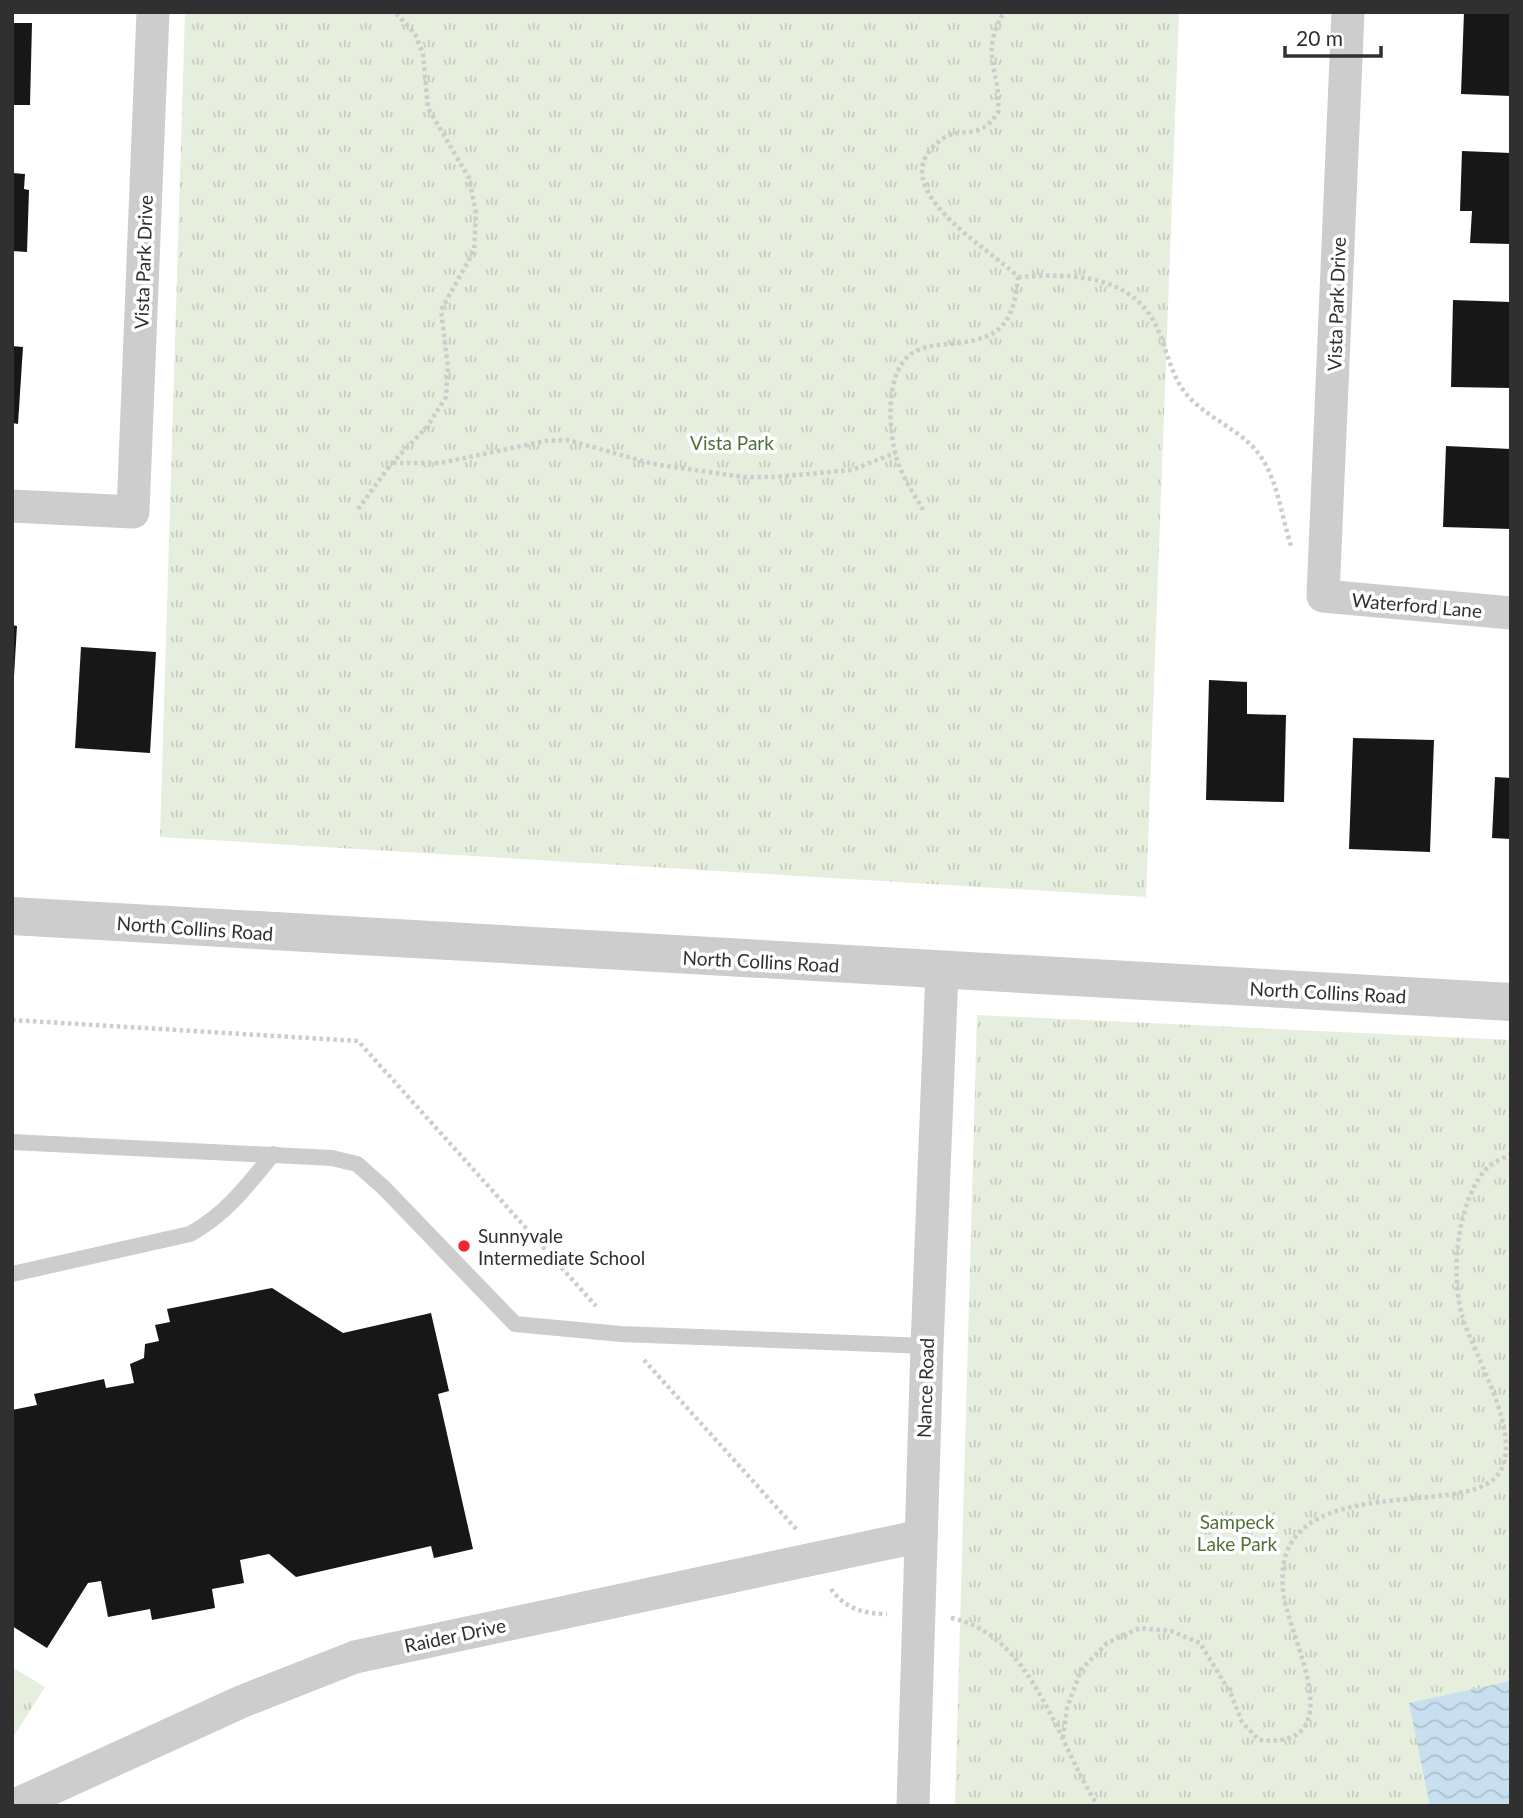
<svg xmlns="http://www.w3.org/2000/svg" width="1523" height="1818" viewBox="0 0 1523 1818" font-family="Lato,sans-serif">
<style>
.park{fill:url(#park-tufts)}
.water{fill:url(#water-waves)}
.building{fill:#171717}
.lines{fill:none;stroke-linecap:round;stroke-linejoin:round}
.path{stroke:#cdcdcd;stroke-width:4.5;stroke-dasharray:3.5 3.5;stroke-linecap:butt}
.service{stroke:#cdcdcd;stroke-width:16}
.minor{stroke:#cdcdcd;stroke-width:33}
.tertiary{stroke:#cdcdcd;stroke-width:38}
.poi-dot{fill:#f4252f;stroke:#fff;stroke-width:2.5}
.labels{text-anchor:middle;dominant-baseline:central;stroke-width:7;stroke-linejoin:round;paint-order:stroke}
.street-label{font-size:19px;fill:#303030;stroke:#fff}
.park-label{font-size:19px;fill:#517039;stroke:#fff}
.poi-label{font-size:19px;fill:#303030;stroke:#fff;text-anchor:start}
</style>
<defs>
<pattern id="park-tufts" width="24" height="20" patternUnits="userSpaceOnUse" patternTransform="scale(1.75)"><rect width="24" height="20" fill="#e6eedd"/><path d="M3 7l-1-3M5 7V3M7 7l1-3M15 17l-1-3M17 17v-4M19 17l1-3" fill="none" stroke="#c6ccbe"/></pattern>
<pattern id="water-waves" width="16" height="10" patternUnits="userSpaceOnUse" patternTransform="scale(1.75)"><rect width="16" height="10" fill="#c8dfef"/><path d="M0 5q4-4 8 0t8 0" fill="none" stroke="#acc0cd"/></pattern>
</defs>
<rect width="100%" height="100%" fill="#fff"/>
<!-- park -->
<g class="park">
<path d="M185 12H1179L1146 897 160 837Z"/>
<path d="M977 1015 1511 1040V1806H955Z"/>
<path d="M12 1667 45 1687 12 1739Z"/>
</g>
<!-- water -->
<path class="water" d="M1511 1681V1806H1430L1409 1703Z"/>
<!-- building -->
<g class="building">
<path d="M1464 12H1511V96L1461 94Z"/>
<path d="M12 23H32L30 105H12Z"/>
<path d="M1462 151 1511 153V244L1470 243 1472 211H1460Z"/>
<path d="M12 173 25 174 24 189 29 190 27 252 12 251Z"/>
<path d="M1453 300 1511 302V388L1451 387Z"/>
<path d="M12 346 23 347 18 424 12 423Z"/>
<path d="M1446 446 1511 449V529L1443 527Z"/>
<path d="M12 625 17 626 14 676H12Z"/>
<path d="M81 647 156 652 150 753 75 748Z"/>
<path d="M1209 680 1247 682V714L1286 715 1284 802 1206 800Z"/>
<path d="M1353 738 1434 740 1430 852 1349 849Z"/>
<path d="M1495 777 1511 778V839L1492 838Z"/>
<path d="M272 1288 343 1333 431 1313 449 1391 438 1394 473 1549 434 1558 431 1546 296 1577 269 1554 240 1560 244 1583 212 1589 215 1608 152 1620 150 1609 108 1617 101 1581 88 1583 47 1648 12 1626V1410L37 1405 34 1394 104 1379 106 1388 134 1383 130 1364 144 1358 145 1344 159 1341 155 1325 170 1322 167 1309Z"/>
</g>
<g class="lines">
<!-- path -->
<g class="path">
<path d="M1018 277C1073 273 1135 274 1159 332 1167 351 1171 374 1184 391 1200 413 1230 425 1250 444 1277 469 1280 512 1291 546"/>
<path d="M393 463H441L545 441 568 440 653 464 743 477H775L852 470 895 453"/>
<path d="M358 509 392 463 427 427 446 397 448 368 441 310 474 251 476 213 469 178 428 108 423 54 415 34 395 12"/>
<path d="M923 510C915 495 904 480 898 463 888 433 883 367 916 351 929 344 944 345 958 343 1003 338 1014 320 1018 277 990 248 877 186 942 139 962 125 977 143 998 113 1002 71 978 57 1004 12"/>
<path d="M12 1020 358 1041 596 1306"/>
<path d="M644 1360 797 1530"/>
<path d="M831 1589C844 1608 864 1614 887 1614"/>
<path d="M951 1618C1033 1634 1058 1745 1098 1806"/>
<path d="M1063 1738 1067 1708 1081 1670 1107 1643 1140 1628 1171 1631 1200 1643 1231 1694 1242 1722 1259 1740C1353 1750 1291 1642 1284 1597 1281 1581 1282 1559 1290 1545 1328 1477 1478 1517 1501 1470 1521 1431 1475 1357 1463 1319 1450 1277 1456 1200 1488 1167 1494 1162 1504 1158 1511 1154"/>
</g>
<!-- service -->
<g class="service">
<path d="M12 1142 332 1158 357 1164 384 1188 515 1324 621 1334 927 1346"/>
<path d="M12 1274 190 1234C226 1214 247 1186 273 1154"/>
</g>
<!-- minor -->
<g class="minor">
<path d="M1348 12 1323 596 1511 613"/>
<path d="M12 506 133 512 153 12"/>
<path d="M13 1806 243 1701 355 1657 921 1536"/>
<path d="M913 1806 927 1346 942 971"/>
</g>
<!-- tertiary -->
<path class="tertiary" d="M12 916 1511 1002"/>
</g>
<!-- markers -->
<circle class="poi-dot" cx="464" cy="1246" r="7"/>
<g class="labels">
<!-- street labels -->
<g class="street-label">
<text transform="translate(143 262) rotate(-88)">Vista Park Drive</text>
<text transform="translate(1336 304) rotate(-88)">Vista Park Drive</text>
<text transform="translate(1417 605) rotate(5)">Waterford Lane</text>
<text transform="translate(195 928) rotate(4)">North Collins Road</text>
<text transform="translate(761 961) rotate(3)">North Collins Road</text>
<text transform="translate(1328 992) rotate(3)">North Collins Road</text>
<text transform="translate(925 1388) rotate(-88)">Nance Road</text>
<text transform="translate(455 1635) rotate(-12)">Raider Drive</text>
</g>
<!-- park labels -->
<g class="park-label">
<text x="732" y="442">Vista Park</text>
<text x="1237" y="1521">Sampeck<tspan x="1237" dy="22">Lake Park</tspan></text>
</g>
<!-- poi labels -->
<g class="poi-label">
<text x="478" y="1235">Sunnyvale<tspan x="478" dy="22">Intermediate School</tspan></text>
</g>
</g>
<!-- border -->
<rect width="1523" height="1818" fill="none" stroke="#303030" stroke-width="28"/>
<!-- scale -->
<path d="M1285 46v10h96v-10" fill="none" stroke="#303030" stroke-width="3.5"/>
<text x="1296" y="46" font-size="21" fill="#303030" stroke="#ffffff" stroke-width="5" paint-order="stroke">20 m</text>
</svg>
